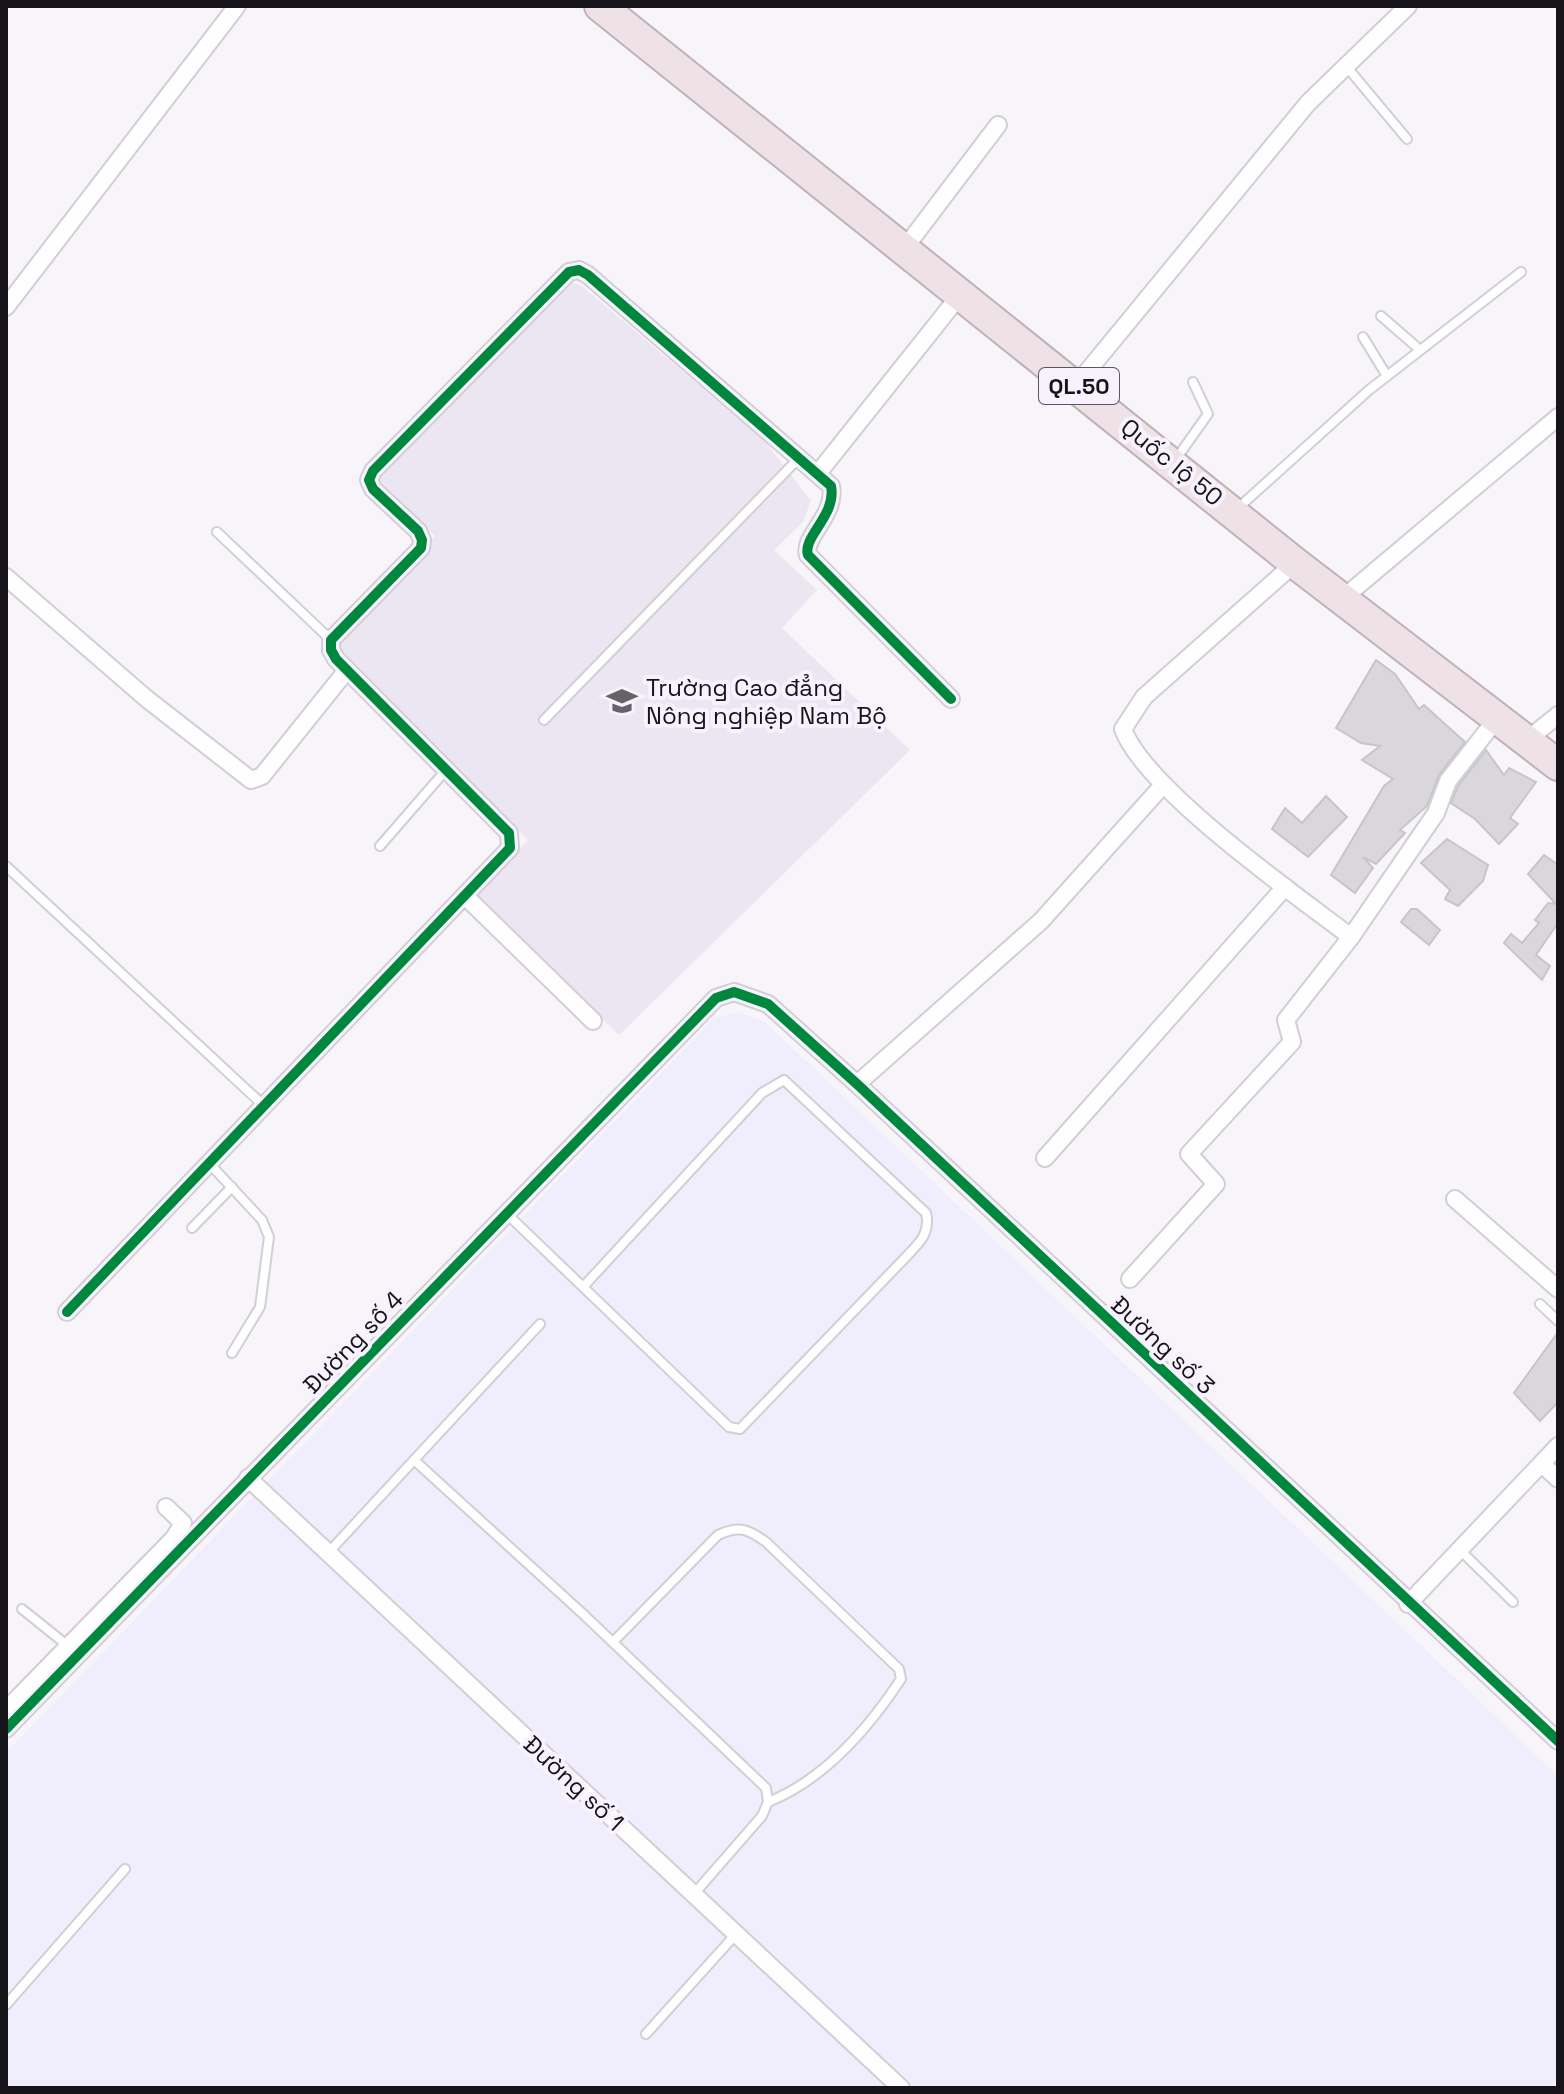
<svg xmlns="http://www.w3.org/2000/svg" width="1564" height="2094" viewBox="0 0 1564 2094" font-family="'Space Grotesk',sans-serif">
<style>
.built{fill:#ebe6f2}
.industrial{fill:#f0edfc}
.building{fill:#d9d7dc;stroke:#c7c5ca;stroke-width:2}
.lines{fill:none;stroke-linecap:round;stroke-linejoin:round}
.lane-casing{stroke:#d1cfd4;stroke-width:12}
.street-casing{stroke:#d1cfd4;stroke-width:20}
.highway-casing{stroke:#bfb1b7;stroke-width:34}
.lane{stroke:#fefefe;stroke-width:8}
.street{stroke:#fefefe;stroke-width:16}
.highway{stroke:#efe2e7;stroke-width:30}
.cycleway-casing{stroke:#f7f2fd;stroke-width:15}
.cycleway{stroke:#00873e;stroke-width:10}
.labels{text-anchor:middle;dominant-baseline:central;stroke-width:8;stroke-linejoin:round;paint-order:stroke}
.shield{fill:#f7f2fd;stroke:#5a575d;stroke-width:2}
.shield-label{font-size:22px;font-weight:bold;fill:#161418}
.street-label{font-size:24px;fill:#161418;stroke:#f7f2fd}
.poi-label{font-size:24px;fill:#161418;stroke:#f7f2fd;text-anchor:start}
</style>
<rect width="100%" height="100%" fill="#f7f5fa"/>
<!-- built -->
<path class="built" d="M569 281 582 286 764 440 811 501 803 522 774 550 817 590 782 628 910 750 619 1035 475 896 528 840 336 653V645L435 536 375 480Z"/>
<!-- industrial -->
<path class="industrial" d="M739 1012 766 1023 1558 1776V2069L1552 2088H6V1753L696 1037 714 1018Z"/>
<!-- building -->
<g class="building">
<path d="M1376 660 1395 674 1419 709 1424 705 1465 742 1439 775 1427 806 1400 830 1405 833 1376 864 1363 857 1373 868 1355 893 1331 875 1384 786 1393 779 1362 760 1380 746 1361 743 1336 728Z"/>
<path d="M1486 750 1504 775 1509 768 1536 782 1510 818 1518 824 1499 844 1475 819 1451 803 1458 786Z"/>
<path d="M1326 796 1347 817 1308 857 1272 829 1285 808 1302 823Z"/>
<path d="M1447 839 1488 865 1483 881 1458 906 1445 899 1450 890 1421 863Z"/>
<path d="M1544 855 1558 865V923L1536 955 1550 966 1542 980 1504 943 1511 934 1522 943 1539 923 1535 920 1548 903 1556 904 1528 874Z"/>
<path d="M1411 909H1417L1440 930 1429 945 1401 922Z"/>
<path d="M1558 1332V1402L1540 1421 1514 1393Z"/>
</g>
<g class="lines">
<!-- lane casing -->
<g class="lane-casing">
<g id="lane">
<path d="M1346 66 1407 139"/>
<path d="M1381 316 1419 349"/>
<path d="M1363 337 1387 376"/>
<path d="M1176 459 1208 414 1193 382"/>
<path d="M1237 509 1369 390 1521 272"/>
<path d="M217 532 331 640"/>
<path d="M544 720 799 458"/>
<path d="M380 846 446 770"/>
<path d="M6 866 262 1104"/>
<path d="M208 1162 262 1220 269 1237 260 1307 232 1353"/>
<path d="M507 1214 729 1427 740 1429 904 1259C918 1244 931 1234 926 1213L784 1080 762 1093 583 1287"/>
<path d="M192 1228 232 1187"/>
<path d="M1540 1304 1558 1321"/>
<path d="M540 1324 414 1460 582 1613 766 1788 768 1802 762 1816 694 1894"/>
<path d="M1460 1550 1513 1602"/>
<path d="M328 1553 414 1460"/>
<path d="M22 1609 68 1646"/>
<path d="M613 1642 718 1535C739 1525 748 1529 766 1542L899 1669 901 1679C868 1729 824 1780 768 1802"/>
<path d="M6 2005 125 1869"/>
<path d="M646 2034 736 1934"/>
</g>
</g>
<!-- street casing -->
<g class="street-casing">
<g id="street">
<path d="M904 249 998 125"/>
<path d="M6 307 237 6"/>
<path d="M1077 384 1308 103 1408 6"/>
<path d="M819 472 960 295"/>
<path d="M1295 563 1144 697 1123 729C1145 789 1296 895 1351 937L1436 813 1448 781 1498 717"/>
<path d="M6 577 147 699 251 780 262 776 347 670"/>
<path d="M1342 599 1558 417"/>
<path d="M1527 740 1558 715"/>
<path d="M465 896 593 1021"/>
<path d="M857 1084 1041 921 1163 785"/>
<path d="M1045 1158 1285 887"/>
<path d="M1455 1199 1558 1289"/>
<path d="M1130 1279 1216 1184 1189 1154 1292 1042 1286 1020 1351 937"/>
<path d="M67 1312 510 848 509 833 336 659 331 650V640L421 548 422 540 418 531 373 489 369 480 373 471 569 272 579 270 588 275 831 486C837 515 802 537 808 555L951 699"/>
<path d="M1542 1464 1558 1479"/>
<path d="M248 1478 901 2088"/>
<path d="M1408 1604 1558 1446"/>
<path d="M6 1710 174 1538 183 1523 166 1507"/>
<path d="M6 1729 716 998 734 992 768 1004 857 1084 1558 1741"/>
</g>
</g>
<!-- highway casing -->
<g class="highway-casing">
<path id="highway" d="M600 6 1295 563 1558 765"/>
</g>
<!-- lane -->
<use href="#lane" class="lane"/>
<!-- street -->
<use href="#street" class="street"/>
<!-- highway -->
<use href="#highway" class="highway"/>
<!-- cycleway casing -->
<g class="cycleway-casing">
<g id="cycleway">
<path d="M67 1312 510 848 509 833 336 659 331 650V640L421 548 422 540 418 531 373 489 369 480 373 471 569 272 579 270 588 275 831 486C837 515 802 537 808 555L951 699"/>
<path d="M6 1729 716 998 734 992 768 1004 857 1084 1558 1741"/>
</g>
</g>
<!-- cycleway -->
<use href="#cycleway" class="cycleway"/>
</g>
<!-- icons -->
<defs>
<g id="university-bare" transform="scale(2.4)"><path d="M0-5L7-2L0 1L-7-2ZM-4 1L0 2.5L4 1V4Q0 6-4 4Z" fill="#656367" stroke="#f7f2fd" stroke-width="2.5" paint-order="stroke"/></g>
</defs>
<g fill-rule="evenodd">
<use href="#university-bare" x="622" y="701"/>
</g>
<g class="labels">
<!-- shield labels -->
<rect class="shield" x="1039" y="368" width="80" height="36" rx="6"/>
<g class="shield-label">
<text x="1079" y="386">QL.50</text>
</g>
<!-- street labels -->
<g class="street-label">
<text transform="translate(1172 462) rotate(39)">Quốc lộ 50</text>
<text transform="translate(353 1342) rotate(-46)">Đường số 4</text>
<text transform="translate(1163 1345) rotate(43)">Đường số 3</text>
<text transform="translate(574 1783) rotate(43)">Đường số 1</text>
</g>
<!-- poi labels -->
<g class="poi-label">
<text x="646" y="687">Trường Cao đẳng<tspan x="646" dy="28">Nông nghiệp Nam Bộ</tspan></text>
</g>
</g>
<!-- border -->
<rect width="1564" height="2094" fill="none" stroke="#161418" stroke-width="16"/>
</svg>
